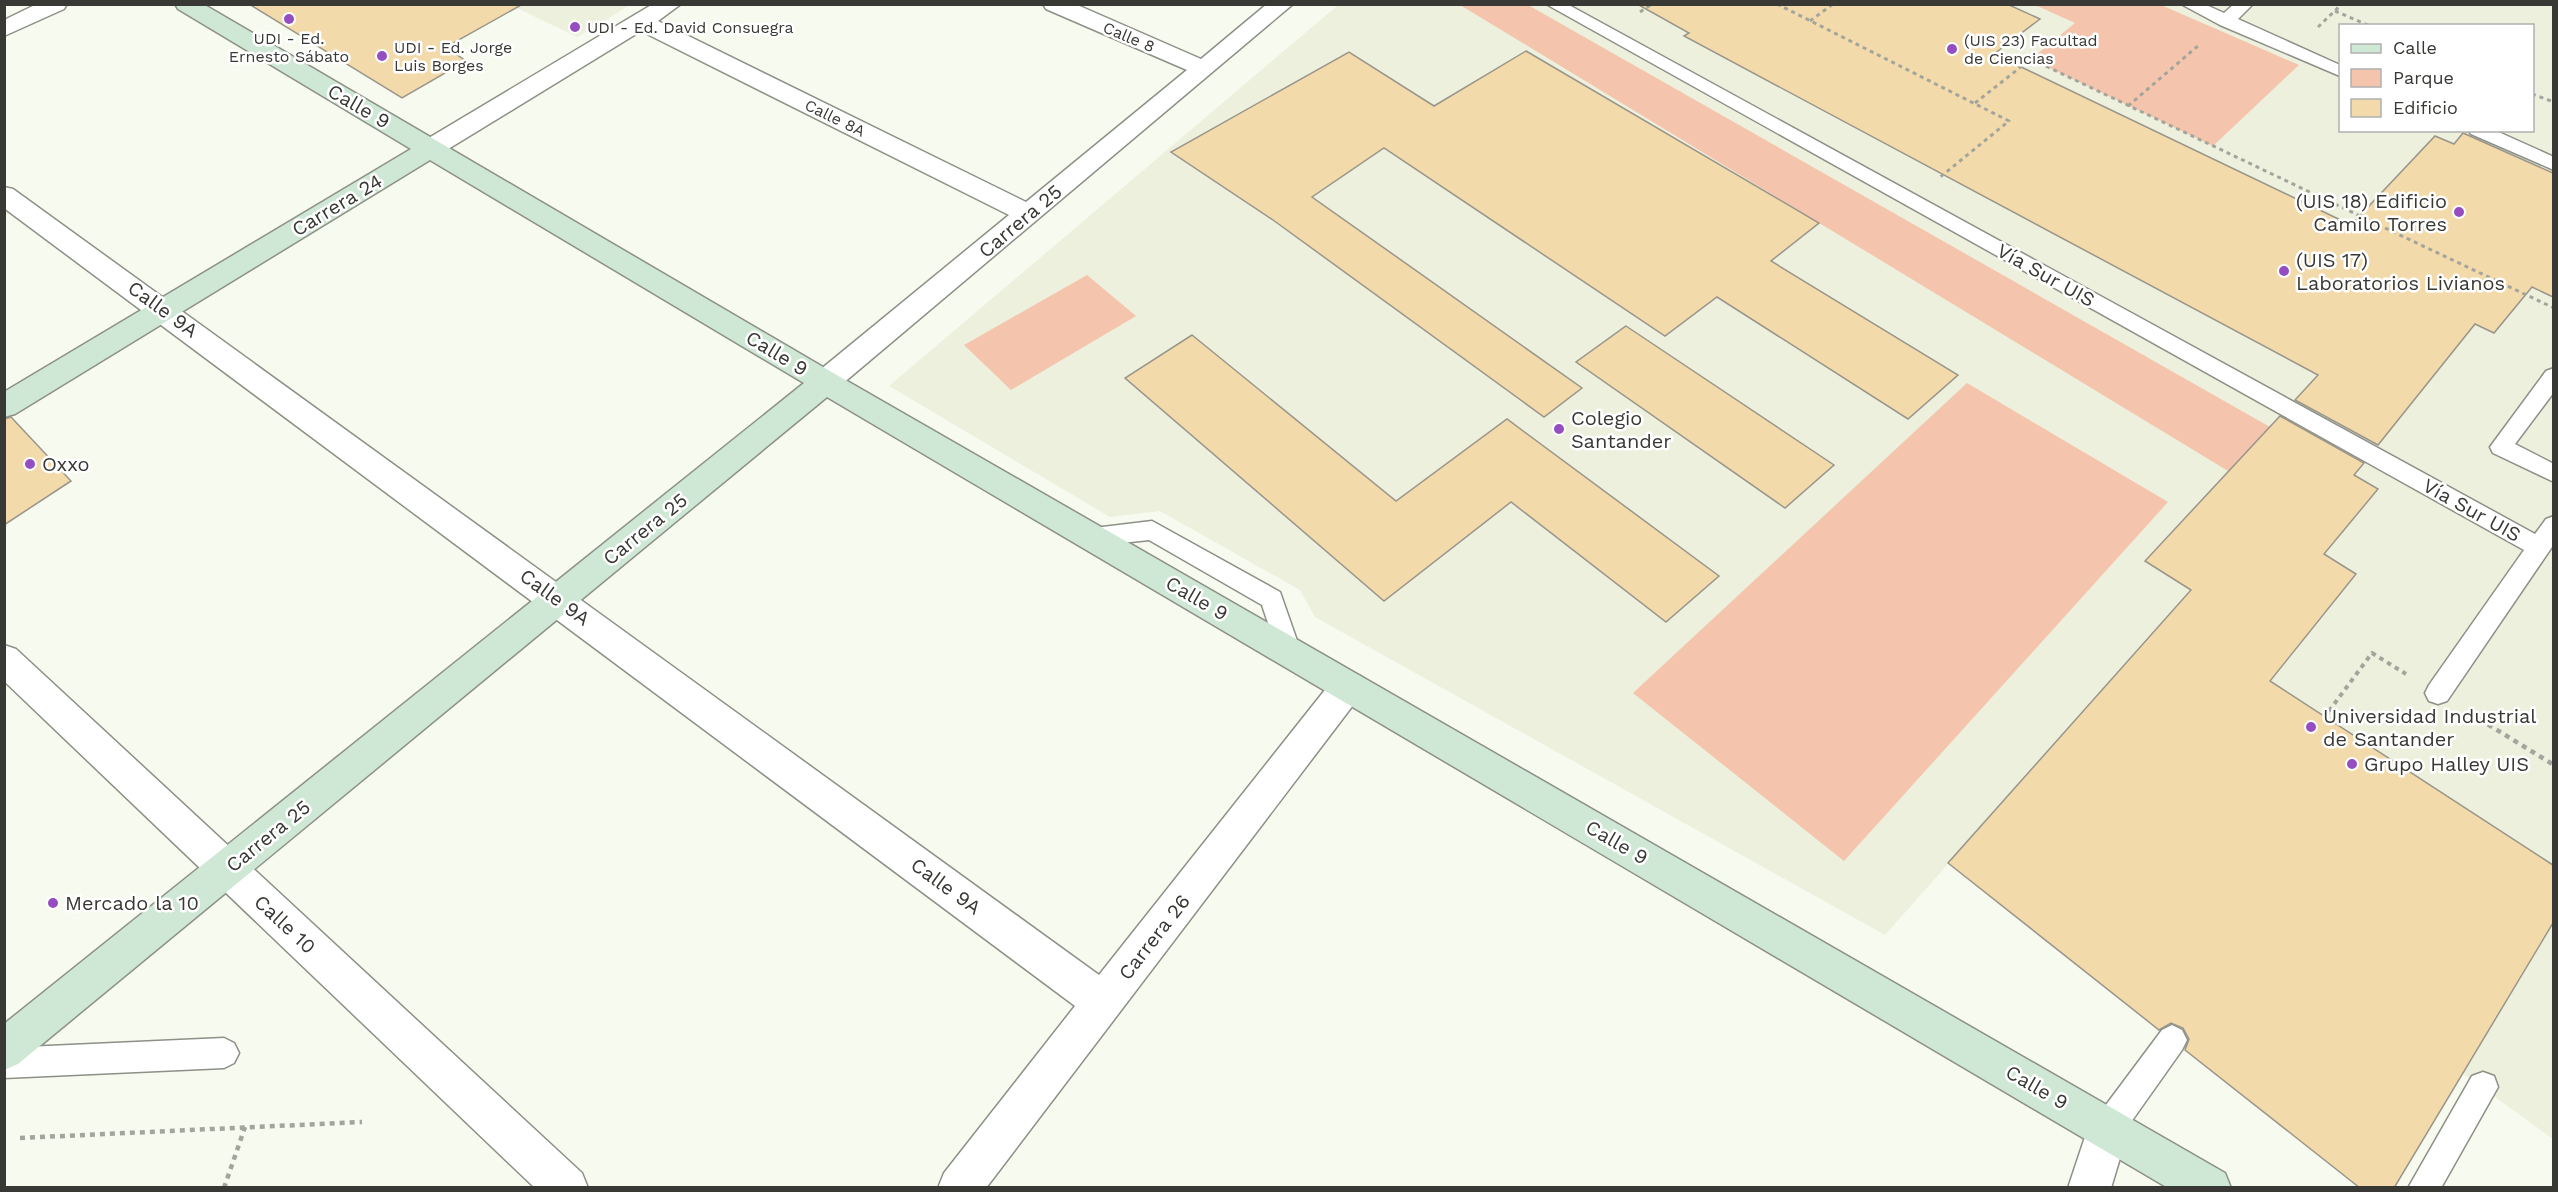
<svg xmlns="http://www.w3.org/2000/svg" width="2558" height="1192" viewBox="0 0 2558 1192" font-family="'Work Sans',sans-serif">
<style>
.built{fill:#ecf0dd;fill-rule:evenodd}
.green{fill:#f4c5ac}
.building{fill:#f3daaa;stroke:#9a958b;stroke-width:1.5}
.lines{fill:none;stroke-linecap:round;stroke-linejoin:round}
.lane-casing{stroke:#8d9086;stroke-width:3}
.street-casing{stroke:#8d9086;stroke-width:3}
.secondary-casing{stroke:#8d9086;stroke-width:3}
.path-far2{stroke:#a3a59d;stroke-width:3;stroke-dasharray:4 4;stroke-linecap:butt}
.path-far1{stroke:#a3a59d;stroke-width:4;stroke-dasharray:4.5 4.5;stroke-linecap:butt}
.path{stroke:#a3a59d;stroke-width:4.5;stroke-dasharray:5 5;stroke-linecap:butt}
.lane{fill:#fff;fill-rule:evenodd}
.street{fill:#fff;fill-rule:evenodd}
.secondary{fill:#cfe8d6;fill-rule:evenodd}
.poi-dot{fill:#954ec1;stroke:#fff;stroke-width:2}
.labels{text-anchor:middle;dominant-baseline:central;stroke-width:5;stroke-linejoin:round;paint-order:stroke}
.far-poi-label{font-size:16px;fill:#383935;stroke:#fff;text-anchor:start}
.far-street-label{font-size:16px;fill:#383935;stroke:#fff}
.street-label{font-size:20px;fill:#383935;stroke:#fff}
.poi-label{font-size:20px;fill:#383935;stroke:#fff;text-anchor:start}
</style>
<rect width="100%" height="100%" fill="#f7faef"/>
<!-- built -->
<g class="built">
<path d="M269 4 630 5 577 37 517 8 380 83 257 10Z"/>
<path d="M1338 5H2553V1139L2462 1073 2360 1187 1948 864 1885 935 1315 617 1300 590 1160 511 1110 517 889 386ZM2340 26H2532V130H2340Z"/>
</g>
<!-- green -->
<g class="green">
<path d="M2161 4V5L2299 65 2213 146 2031 59 2075 23 2035 5Z"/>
<path d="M1460 5H1528L2270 427 2228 471Z"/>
<path d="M1087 275 1136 316 1011 390 964 345Z"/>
<path d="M1967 383 2168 502 1844 861 1633 693Z"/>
</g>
<!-- building -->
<g class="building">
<path d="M249 4H523L446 47 466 61 402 98Z"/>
<path d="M1637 4H2007L2040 19 1994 54 2351 225 2435 136 2454 144 2463 133 2553 173V297L2532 287 2494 333 2475 324 2378 445 2295 400 2318 375 1684 36 1689 33Z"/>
<path d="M1526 51 1819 223 1771 261 1958 375 1908 419 1717 297 1665 336 1384 148 1312 197 1582 388 1544 417 1273 220 1171 152 1349 52 1434 106Z"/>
<path d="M1626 326 1834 465 1785 508 1576 362Z"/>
<path d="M1192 335 1396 501 1507 419 1719 576 1666 622 1511 502 1384 601 1125 378Z"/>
<path d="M2280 416 2364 463 2354 475 2378 489 2324 554 2356 574 2270 681 2553 865V923L2394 1188H2360L2185 1050 2189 1039 2183 1028 2171 1023 2159 1030 1948 863 2191 590 2145 561Z"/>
<path d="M11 417 71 481 4 525V419Z"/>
</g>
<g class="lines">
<!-- lane casing -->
<g class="lane-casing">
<g id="lane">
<path d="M1546 4H1567L2535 534 2546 519 2554 516V544L2447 701 2438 704 2429 701 2425 693 2429 685 2524 550Z"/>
<path d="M2181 4H2204L2224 13 2234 4H2253L2238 19 2340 65V76L2220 25Z"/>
<path d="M2468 130H2494L2554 157V170L2471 134Z"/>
<path d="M2554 368V392L2515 444 2554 464V482L2493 453 2490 447 2546 371Z"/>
<path d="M1152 521 1280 592 1301 652 1298 659 1289 662 1280 659 1262 605 1149 540 1094 546 1086 544 1082 537 1086 530 1094 528Z"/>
<path d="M2172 1025 2182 1030 2187 1040 2182 1050 2119 1139 2108 1143 2097 1139 2093 1128 2097 1117 2162 1030Z"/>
<path d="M224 1038 234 1043 239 1053 234 1063 224 1068 4 1078V1048Z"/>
<path d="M2483 1072 2494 1076 2498 1087 2441 1188H2408L2472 1076Z"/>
</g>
</g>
<!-- street casing -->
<g class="street-casing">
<g id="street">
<path d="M37 4H67L64 9 4 36V20Z"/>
<path d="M653 4H681L658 21 1026 202 1187 70 1046 9 1043 4H1075L1201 59 1267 4H1293L835 390 825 393 815 390 810 382 815 374 1009 215 641 31 440 154 431 156 422 154 418 148 422 142Z"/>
<path d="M4 187 13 189 1099 975 1336 676 1348 671 1360 676 1365 686 1360 696 986 1188H938L944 1173 1075 1006 4 208Z"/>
<path d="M4 645 16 649 582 1173 588 1188H535L4 681Z"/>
<path d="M2108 1107 2123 1113 2129 1128 2111 1188H2068L2093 1113Z"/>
</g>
</g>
<!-- secondary casing -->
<g class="secondary-casing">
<path id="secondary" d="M175 4H203L835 374 2225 1173 2231 1188H2168L827 397 18 1064 4 1070V1024L804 383 430 160 15 414 4 417V392L411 149 178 9Z"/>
</g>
<!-- path-far2 -->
<g class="path-far2">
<path d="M1777 4 2009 121 1939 178"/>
<path d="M2335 11 2370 26"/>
<path d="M1640 12 1652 4"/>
<path d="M1810 21 1833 4"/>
<path d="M2318 27 2342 4"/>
<path d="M2532 94 2554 102"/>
<path d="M1975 103 2031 59 2360 216"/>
<path d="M2128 106 2199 45"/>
<path d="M2385 228 2554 308"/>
</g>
<!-- path-far1 -->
<path class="path-far1" d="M2329 711 2372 653 2406 674"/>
<!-- path -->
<g class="path">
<path d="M2471 714 2554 765"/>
<path d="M2325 716 2330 709"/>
<path d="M20 1138 362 1122"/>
<path d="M224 1188 245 1127"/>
</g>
<!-- lane -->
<use href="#lane" class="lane"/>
<!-- street -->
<use href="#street" class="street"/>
<!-- secondary -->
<use href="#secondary" class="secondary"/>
</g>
<!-- markers -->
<g class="poi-dot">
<circle cx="289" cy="19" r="6"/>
<circle cx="575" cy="27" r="6"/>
<circle cx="1952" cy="49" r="6"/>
<circle cx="382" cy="56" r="6"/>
<circle cx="2459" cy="212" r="6"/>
<circle cx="2284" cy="271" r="6"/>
<circle cx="1559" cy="429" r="6"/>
<circle cx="30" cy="464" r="6"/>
<circle cx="2311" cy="727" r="6"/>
<circle cx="2352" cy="764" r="6"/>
<circle cx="53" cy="903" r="6"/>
</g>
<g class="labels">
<!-- far-poi labels -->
<g class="far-poi-label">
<text x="587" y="27">UDI - Ed. David Consuegra</text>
<text x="289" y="38" text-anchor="middle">UDI - Ed.<tspan x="289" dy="18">Ernesto Sábato</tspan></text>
<text x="1964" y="40">(UIS 23) Facultad<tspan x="1964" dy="18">de Ciencias</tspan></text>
<text x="394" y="47">UDI - Ed. Jorge<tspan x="394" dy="18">Luis Borges</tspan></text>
</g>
<!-- far-street labels -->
<g class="far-street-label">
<text transform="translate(1129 37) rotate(23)">Calle 8</text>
<text transform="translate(835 118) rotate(26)">Calle 8A</text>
</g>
<!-- street labels -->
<g class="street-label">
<text transform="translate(359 106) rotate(30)">Calle 9</text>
<text transform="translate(337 205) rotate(-31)">Carrera 24</text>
<text transform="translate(1020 221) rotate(-40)">Carrera 25</text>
<text transform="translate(2046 275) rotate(29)">Vía Sur UIS</text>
<text transform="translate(163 309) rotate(36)">Calle 9A</text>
<text transform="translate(777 353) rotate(31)">Calle 9</text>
<text transform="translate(2472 510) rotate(29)">Vía Sur UIS</text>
<text transform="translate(645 529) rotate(-39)">Carrera 25</text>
<text transform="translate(555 597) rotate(36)">Calle 9A</text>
<text transform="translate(1197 598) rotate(30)">Calle 9</text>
<text transform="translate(268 836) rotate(-39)">Carrera 25</text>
<text transform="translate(1617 842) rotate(30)">Calle 9</text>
<text transform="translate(946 886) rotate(36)">Calle 9A</text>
<text transform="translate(285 924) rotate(43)">Calle 10</text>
<text transform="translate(1154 937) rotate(-52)">Carrera 26</text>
<text transform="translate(2037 1087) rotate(30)">Calle 9</text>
</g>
<!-- poi labels -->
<g class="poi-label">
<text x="2447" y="201" text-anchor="end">(UIS 18) Edificio<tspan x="2447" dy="23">Camilo Torres</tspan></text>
<text x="2296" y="260">(UIS 17)<tspan x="2296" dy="23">Laboratorios Livianos</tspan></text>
<text x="1571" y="418">Colegio<tspan x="1571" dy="23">Santander</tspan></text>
<text x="42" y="464">Oxxo</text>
<text x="2323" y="716">Universidad Industrial<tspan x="2323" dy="23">de Santander</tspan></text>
<text x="2364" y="764">Grupo Halley UIS</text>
<text x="65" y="903">Mercado la 10</text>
</g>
</g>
<!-- border -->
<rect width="2558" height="1192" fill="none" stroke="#383935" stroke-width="12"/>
<!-- legend -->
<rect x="2339" y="24" width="195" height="108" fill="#ffffff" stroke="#afb0ae" stroke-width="1.5"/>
<rect x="2351" y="44" width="30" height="9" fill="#cfe8d6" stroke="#afb0ae" stroke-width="1.5"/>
<text x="2393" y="54" font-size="18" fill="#383935">Calle</text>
<rect x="2351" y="69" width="30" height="18" fill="#f4c5ac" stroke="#afb0ae" stroke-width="1.5"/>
<text x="2393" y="84" font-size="18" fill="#383935">Parque</text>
<rect x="2351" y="99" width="30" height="18" fill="#f3daaa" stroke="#afb0ae" stroke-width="1.5"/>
<text x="2393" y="114" font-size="18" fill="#383935">Edificio</text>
</svg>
